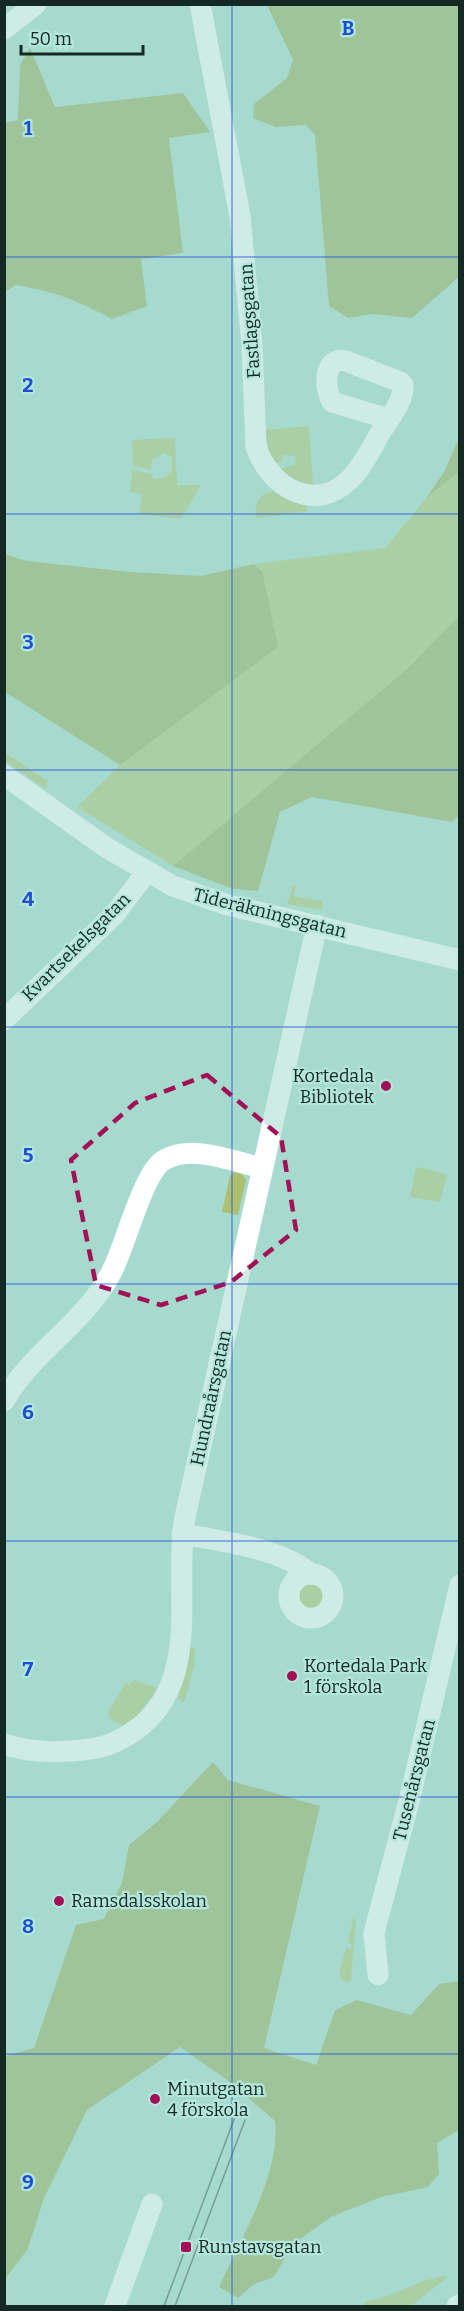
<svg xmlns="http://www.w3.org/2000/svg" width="464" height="2311" viewBox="0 0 464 2311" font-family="Bitter,serif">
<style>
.green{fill:#adc072}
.forest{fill:#95a859}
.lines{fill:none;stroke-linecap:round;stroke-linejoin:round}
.minor{stroke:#fff;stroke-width:21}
.tram{stroke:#37524d;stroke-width:1.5}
.marked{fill:none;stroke:#a21056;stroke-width:4.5;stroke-dasharray:12 8;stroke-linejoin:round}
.grid{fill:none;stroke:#1d4ed8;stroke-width:1.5;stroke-opacity:0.55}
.poi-dot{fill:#a21056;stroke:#b4e7dc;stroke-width:2}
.labels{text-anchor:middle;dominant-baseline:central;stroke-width:4.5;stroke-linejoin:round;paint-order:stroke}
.street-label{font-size:18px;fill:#142824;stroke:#b4e7dc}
.poi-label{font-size:18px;fill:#142824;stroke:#b4e7dc;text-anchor:start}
.grid-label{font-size:20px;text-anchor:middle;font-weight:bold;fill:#1d4ed8;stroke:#b4e7dc;stroke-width:4.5;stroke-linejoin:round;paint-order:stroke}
</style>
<rect width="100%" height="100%" fill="#a7dacf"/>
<!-- green -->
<g class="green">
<path d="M309 426 313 485 292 479 279 469 295 465 296 456 283 455 282 462 275 463 269 451 265 430Z"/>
<path d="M175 438 177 485H201L181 519 139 514 142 494 130 492 132 470 151 474 154 479 163 478 171 472 172 457 164 453 152 460 151 470 133 466 132 440Z"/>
<path d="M459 472V616L408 668 173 866 77 807 120 765 261 569 254 564 385 548 427 497Z"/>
<path d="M272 492 306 503 307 512 256 518C254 506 258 493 272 492Z"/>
<path d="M4 752 48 781 46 789 5 761Z"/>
<path d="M293 885H296L294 896 323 901 322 910 287 904Z"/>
<path d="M416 1167 447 1174 440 1202 410 1197Z"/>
<path d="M234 1172 242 1174 246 1180 238 1215 222 1212 230 1176Z"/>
<circle cx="311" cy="1595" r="16"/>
<path d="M191 1647 195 1648 194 1666 184 1703 178 1699V1696Z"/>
<path d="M134 1680 158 1688 136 1717 122 1726 109 1718 108 1712 126 1682 129 1685Z"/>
<path d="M353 1918 356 1920 351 1980 348 1983 341 1979 339 1973 346 1948 351 1949 352 1944 348 1943Z"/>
<path d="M449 2276 411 2306H363L366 2301C395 2298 419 2277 449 2276Z"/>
</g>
<!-- forest -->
<g class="forest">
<path d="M267 5H459V277L412 318 373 314 348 318 329 306 315 135 306 125 276 127 253 118 254 104 287 78 293 60Z"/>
<path d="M30 48 55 107 183 93 210 132 169 138 183 253 141 259 147 306 112 319C76 300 56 292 16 285L5 292V123L18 120 20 65Z"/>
<path d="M459 438V472L427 497 444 472Z"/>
<path d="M4 554 27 561 130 572 201 576 254 564 262 571 278 647 120 765 5 692Z"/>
<path d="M459 616 460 814 452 822 312 797 280 812 258 891 233 889 173 866 408 668Z"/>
<path d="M213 1762 228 1780 320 1806 264 2048 316 2065 335 2010 357 2000 411 2015 439 1984 459 1981V2130L437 2143 439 2174 428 2187 381 2197 331 2217 293 2244 274 2277 253 2285 238 2298 219 2287C240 2240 281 2173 275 2121L227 2080 180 2047 87 2110 44 2198 28 2249 5 2279V2056L34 2048 76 1925 104 1919 122 1883 129 1845 157 1822Z"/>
</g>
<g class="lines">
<!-- minor -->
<g class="minor">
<path d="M200 4 240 216 252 345 256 447C270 487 314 514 349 480 363 467 372 447 382 430 390 417 404 401 403 385L400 382 346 361C323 356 324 388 332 402L389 419"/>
<path d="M4 29 36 4"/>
<path d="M4 775 107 848 173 886 228 905 460 960"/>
<path d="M4 1020 114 915 146 873"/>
<path d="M4 1401C34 1349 86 1323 112 1271 125 1247 143 1172 164 1160 193 1144 231 1161 262 1168"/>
<path d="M182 1534C221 1541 280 1548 311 1574"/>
<circle cx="311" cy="1596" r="22"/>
<path d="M4 1744C32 1754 68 1753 96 1748 113 1745 127 1737 141 1726 202 1675 173 1586 185 1517L317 925"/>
<path d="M378 1975 374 1933 409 1801 460 1585"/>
<path d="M115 2306 152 2204"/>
<path d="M457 2306 460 2305"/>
</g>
<!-- tram -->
<g class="tram">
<path d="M164 2306 236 2114"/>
<path d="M175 2306 245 2120"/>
</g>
</g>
<!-- marked area -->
<path d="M0 0H464V2311H0ZM207 1075 281 1137 296 1230 231 1282 161 1305 96 1285 71 1160 135 1103Z" fill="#a7dacf" fill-opacity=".55" fill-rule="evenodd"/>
<path class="marked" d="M207 1075 281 1137 296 1230 231 1282 161 1305 96 1285 71 1160 135 1103Z"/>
<!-- grid -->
<path class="grid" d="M232 4V2306M4 257H460M4 514H460M4 770H460M4 1027H460M4 1284H460M4 1541H460M4 1797H460M4 2054H460"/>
<!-- markers -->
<g class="poi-dot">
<circle cx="386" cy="1086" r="6"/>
<circle cx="292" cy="1676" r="6"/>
<circle cx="59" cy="1901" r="6"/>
<circle cx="155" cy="2099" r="6"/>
<rect x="180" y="2241" width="12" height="12" rx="3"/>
</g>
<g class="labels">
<!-- street labels -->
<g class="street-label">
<text transform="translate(250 321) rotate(-94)">Fastlagsgatan</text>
<text transform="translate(270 913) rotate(14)">Tideräkningsgatan</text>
<text transform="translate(76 947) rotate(-45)">Kvartsekelsgatan</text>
<text transform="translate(211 1398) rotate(-78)">Hundraårsgatan</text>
<text transform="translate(414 1780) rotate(-76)">Tusenårsgatan</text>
</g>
<!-- poi labels -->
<g class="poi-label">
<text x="374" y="1076" text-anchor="end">Kortedala<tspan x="374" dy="21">Bibliotek</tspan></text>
<text x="304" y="1666">Kortedala Park<tspan x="304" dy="21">1 förskola</tspan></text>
<text x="71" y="1901">Ramsdalsskolan</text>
<text x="167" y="2089">Minutgatan<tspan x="167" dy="21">4 förskola</tspan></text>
<text x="198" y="2247">Runstavsgatan</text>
</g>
</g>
<g class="grid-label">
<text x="348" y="35">B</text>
<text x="28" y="135">1</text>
<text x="28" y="392">2</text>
<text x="28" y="649">3</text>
<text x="28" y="906">4</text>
<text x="28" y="1162">5</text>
<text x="28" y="1419">6</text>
<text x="28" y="1676">7</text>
<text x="28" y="1933">8</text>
<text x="28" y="2189">9</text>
</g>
<!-- border -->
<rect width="464" height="2311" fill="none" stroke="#142824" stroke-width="12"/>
<!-- scale -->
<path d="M21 45v9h122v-9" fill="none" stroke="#142824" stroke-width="3"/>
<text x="30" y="45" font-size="18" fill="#142824" stroke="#b4e7dc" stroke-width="4.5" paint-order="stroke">50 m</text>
</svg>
